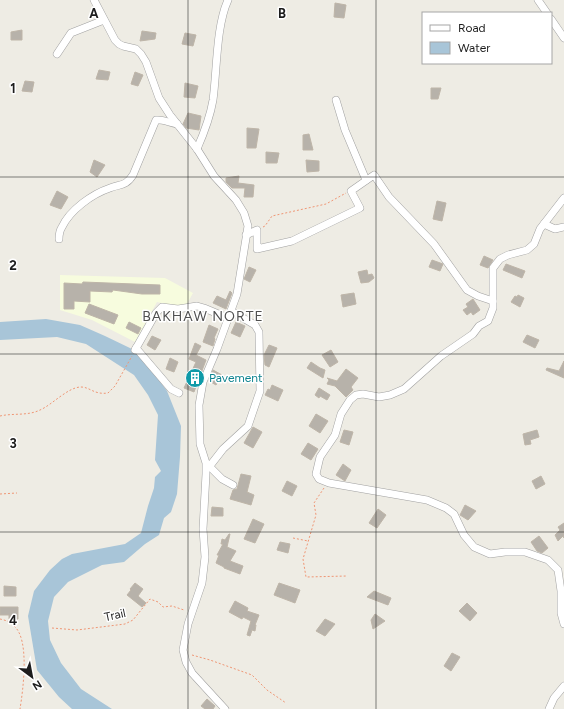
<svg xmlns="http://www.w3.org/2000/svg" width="564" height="709" viewBox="0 0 564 709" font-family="Figtree,sans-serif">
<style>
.education{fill:#f7fcde}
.water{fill:#a8c5d8}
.building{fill:#b7b2aa;stroke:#beb5a8}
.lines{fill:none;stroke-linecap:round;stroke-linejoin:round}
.minor-casing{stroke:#a1a1a1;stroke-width:8}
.path{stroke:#ee9674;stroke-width:1;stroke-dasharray:2 2;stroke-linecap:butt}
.minor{stroke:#fff;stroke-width:7}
.grid{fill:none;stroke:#1d1d1d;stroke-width:1;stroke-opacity:0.55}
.labels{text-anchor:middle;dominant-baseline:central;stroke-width:3;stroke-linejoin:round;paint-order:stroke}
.culture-label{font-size:12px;fill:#0d838f;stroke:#fff;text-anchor:start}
.street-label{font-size:12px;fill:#1d1d1d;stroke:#fff}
.quarter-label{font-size:14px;letter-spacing:1px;fill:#505050;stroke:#fff}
.grid-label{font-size:13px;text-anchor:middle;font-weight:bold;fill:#1d1d1d;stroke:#fff;stroke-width:3;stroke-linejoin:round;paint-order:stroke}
</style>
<rect width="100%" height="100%" fill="#eeece4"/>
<!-- education -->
<path class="education" d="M60 275 165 278 193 293 187 304 178 307 157 302 135 342 92 320 60 310Z"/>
<!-- water -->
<path class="water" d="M46 319 80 325 105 336 132 349 148 365 167 391 181 426 180 457 177 494 171 512 164 518 159 535 145 544 124 562 102 565 68 582 54 597 48 621 50 640 61 663 81 689 112 709H72L59 697 37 670 28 616 34 591 50 570 62 559 72 554 125 544 141 533 148 506 154 488 155 477 161 471 155 460 158 415 148 395 134 375 86 344 57 337 0 340V322Z"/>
<!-- building -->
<g class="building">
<path d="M335 3 346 5 344 18 334 17Z"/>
<path d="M22 30V40H11V32Z"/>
<path d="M142 31 156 33 155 39 140 41Z"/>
<path d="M185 33 196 35 193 46 182 44Z"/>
<path d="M99 70 110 72 108 80 96 79Z"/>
<path d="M135 72 143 75 138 86 131 84Z"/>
<path d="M25 81 34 82 32 92 22 91Z"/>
<path d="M185 83 198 86 195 98 184 97Z"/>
<path d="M431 88H441L438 99H431Z"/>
<path d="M188 113 201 116 199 130 186 128 183 124Z"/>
<path d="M247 128 259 129 256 148H247Z"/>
<path d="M309 134 313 150H303V135Z"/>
<path d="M266 152 279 153 277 163H266Z"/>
<path d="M94 160 105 165 97 177 90 172Z"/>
<path d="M306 160 319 161V171L307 172Z"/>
<path d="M239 176 238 183 254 185 253 197H244L245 188H232L226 182V178Z"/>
<path d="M57 191 68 197 61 209 50 205Z"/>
<path d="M437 201 446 203 442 221 433 219Z"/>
<path d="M484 256 493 260 488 268 480 265Z"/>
<path d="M432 260 443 264 440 271 429 267Z"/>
<path d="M506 264 525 271 522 278 503 270Z"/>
<path d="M249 267 256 270 250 282 244 279Z"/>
<path d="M367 270 368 275 372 274 374 278 369 282 361 283 358 272Z"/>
<path d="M83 282 160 285V294H142L113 290 112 292 90 291V302L74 301V309H64V283L82 284Z"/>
<path d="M230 291 232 293 226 309 213 303 217 296 226 300Z"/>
<path d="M354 293 356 304 343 307 341 295Z"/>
<path d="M518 295 524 298 520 307 511 302 515 296 517 297Z"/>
<path d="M473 299 480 310 473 315 471 312 467 315 463 310 468 307 466 304Z"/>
<path d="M89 304 118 315 114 324 85 313Z"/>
<path d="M129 322 141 328 138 334 126 328Z"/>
<path d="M236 322 245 326 240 337 231 333Z"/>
<path d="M209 325 218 329 214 338 215 339 213 346 203 342Z"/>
<path d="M527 335 539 340 535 348 523 342Z"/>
<path d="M152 336 161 340 155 350 147 345Z"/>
<path d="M195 343 201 346 196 355 206 360 194 392 184 388 196 362 189 359Z"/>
<path d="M269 345 277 348 269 367 265 365 264 355Z"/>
<path d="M331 350 338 362 330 367 322 355Z"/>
<path d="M170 358 178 362 174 372 166 369Z"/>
<path d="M564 361V378L546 370 547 368 559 371Z"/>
<path d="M311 362 320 368 325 370 323 378 307 368Z"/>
<path d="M346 369 358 378 351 387 353 390 346 397 335 386 327 384 329 380 327 378 337 381Z"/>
<path d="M213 370 222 375 216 385 209 381Z"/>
<path d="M272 385 283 390 278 401 265 395 268 389 270 390Z"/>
<path d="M319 388 330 395 327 400 320 396 319 398 315 395Z"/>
<path d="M316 414 328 421 320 433 309 426Z"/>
<path d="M253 427 262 432 253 448 244 443Z"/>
<path d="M344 430 353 432 349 445 340 442Z"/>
<path d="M537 430 539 437 530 440 531 444 525 445 523 434Z"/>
<path d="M308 443 318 449 311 460 301 454Z"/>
<path d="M343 464 351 470 345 481 336 475Z"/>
<path d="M241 474 251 476 247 492 254 495 251 505 230 499 233 490 237 489Z"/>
<path d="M541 476 545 484 536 489 532 481Z"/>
<path d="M287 481 297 486 292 496 282 491Z"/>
<path d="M465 505 476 511 468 520 460 515Z"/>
<path d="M212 507 223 508V516H211Z"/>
<path d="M378 509 386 515 377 528 369 523Z"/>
<path d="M253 519 264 524 255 543 244 539Z"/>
<path d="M564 523V538L563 536 558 541 555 535 560 530 558 527Z"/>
<path d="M229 534H230L227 547 236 551 230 561 243 566 240 574 224 568V567L216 563 219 555H217L223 544H221L222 539 225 540Z"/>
<path d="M539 536 548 548 542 553 537 551 531 542Z"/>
<path d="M280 542 290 544 288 553 277 550Z"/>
<path d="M135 583 143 589 138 596 146 603 142 607 127 595 131 590 130 589Z"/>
<path d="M279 583 300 590 295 603 274 595Z"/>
<path d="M4 586 16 587V596H4Z"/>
<path d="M374 591 391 598 388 605 367 597Z"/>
<path d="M235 601 248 608 247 611 259 615 255 625H256L255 631 252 630 250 636 247 635 251 621 243 617 242 619 229 612Z"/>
<path d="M467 603 477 613 470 621 459 611Z"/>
<path d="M0 607H18V619H9V615H0Z"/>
<path d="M375 614 385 621 373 629 371 620Z"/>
<path d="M325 619 335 624 325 636 316 631Z"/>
<path d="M452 653 460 657 451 671 444 666Z"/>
<path d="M207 699 215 706 213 709H205L201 706Z"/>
</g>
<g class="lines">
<!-- minor casing -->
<g class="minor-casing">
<g id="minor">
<path d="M94 0 115 40 119 44 123 46 136 49 141 54 146 62 159 98 170 115 197 149 214 176 236 200 244 213 248 226 237 294 217 349 203 382 199 405 200 444 206 463V474L203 529 205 557 202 583 188 624 183 650 186 662 192 673 225 709"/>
<path d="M538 0 547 13"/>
<path d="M551 19 564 38"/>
<path d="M57 54 71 33 104 20"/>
<path d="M336 100 345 130 366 180"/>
<path d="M197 149C204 133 210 118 213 100 217 71 216 26 228 0"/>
<path d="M544 224 555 229 564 227"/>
<path d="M246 235 257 230V249L292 241 360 208 351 191 374 175 389 197 434 244 467 290 478 296 493 301V308L488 321 479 326 473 334 441 356 404 389 390 395 379 397 363 394 356 395 350 400 341 414 335 435 320 457 316 474 319 479 329 483 427 500 446 508 454 514 464 535 474 547 490 554 505 552H525L548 560 558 570 561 591V613L564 624"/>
<path d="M59 239C59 235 60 230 62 227 70 210 92 194 110 188 121 184 126 186 133 175L156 120C162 119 170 123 177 124"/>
<path d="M493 301V268L500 259 508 255 527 250 534 244 540 229 564 198"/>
<path d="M136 348 171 389 179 393"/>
<path d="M135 350 156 313 162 307 178 309 197 306 204 308 228 318"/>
<path d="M207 464 222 479 233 485"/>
<path d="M209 467 223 449 248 426 260 391 259 332 255 325 231 311"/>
<path d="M549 709 554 698 564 686"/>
</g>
</g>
<!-- path -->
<g class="path">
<path d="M263 227 265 226 272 216 326 204 346 193"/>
<path d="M0 416C13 413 28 416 40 410 52 405 68 387 81 387 90 387 94 395 108 393L115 386 132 356"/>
<path d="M324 488 314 503 316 515 303 559 306 577 347 576"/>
<path d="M0 494 17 493"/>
<path d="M293 538 308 541"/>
<path d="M0 619C5 620 11 622 14 626 30 639 23 690 20 709"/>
<path d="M52 628 77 630 125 624 133 620 150 599 158 602 163 607 172 606 184 610"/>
<path d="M192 655 210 660 252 675 267 690 286 703"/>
</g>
<!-- minor -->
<use href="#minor" class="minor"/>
</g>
<!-- grid -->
<path class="grid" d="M188 0V709M376 0V709M0 177H564M0 354H564M0 532H564"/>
<!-- icons -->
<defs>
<g id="building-disc" transform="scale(1)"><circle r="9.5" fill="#0f9aa8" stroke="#fff"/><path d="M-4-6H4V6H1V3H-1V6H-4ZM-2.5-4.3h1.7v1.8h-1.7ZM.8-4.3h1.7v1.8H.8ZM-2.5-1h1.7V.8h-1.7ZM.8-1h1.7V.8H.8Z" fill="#fff"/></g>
</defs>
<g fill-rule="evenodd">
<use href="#building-disc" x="195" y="378"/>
</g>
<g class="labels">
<!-- culture labels -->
<g class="culture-label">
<text x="209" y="378">Pavement</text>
</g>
<!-- street labels -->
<g class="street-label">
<text transform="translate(115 615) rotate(-12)">Trail</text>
</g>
<!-- quarter labels -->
<g class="quarter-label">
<text x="203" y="316">BAKHAW NORTE</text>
</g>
</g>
<g class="grid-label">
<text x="94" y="18">A</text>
<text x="282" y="18">B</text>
<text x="13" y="93">1</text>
<text x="13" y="270">2</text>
<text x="13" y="448">3</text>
<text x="13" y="625">4</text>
</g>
<!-- legend -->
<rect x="422" y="12" width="130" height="52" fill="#ffffff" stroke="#a5a5a5"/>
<rect x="430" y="25" width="20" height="6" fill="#ffffff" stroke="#a5a5a5"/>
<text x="458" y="32" font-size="12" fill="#1d1d1d">Road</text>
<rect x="430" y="42" width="20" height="12" fill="#a8c5d8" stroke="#a5a5a5"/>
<text x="458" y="52" font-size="12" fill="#1d1d1d">Water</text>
<!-- north arrow -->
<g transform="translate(32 677) rotate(148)" stroke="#ffffff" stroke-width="3" paint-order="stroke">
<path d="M0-3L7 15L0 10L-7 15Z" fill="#1d1d1d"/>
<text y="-6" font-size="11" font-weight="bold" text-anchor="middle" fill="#1d1d1d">N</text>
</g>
</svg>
